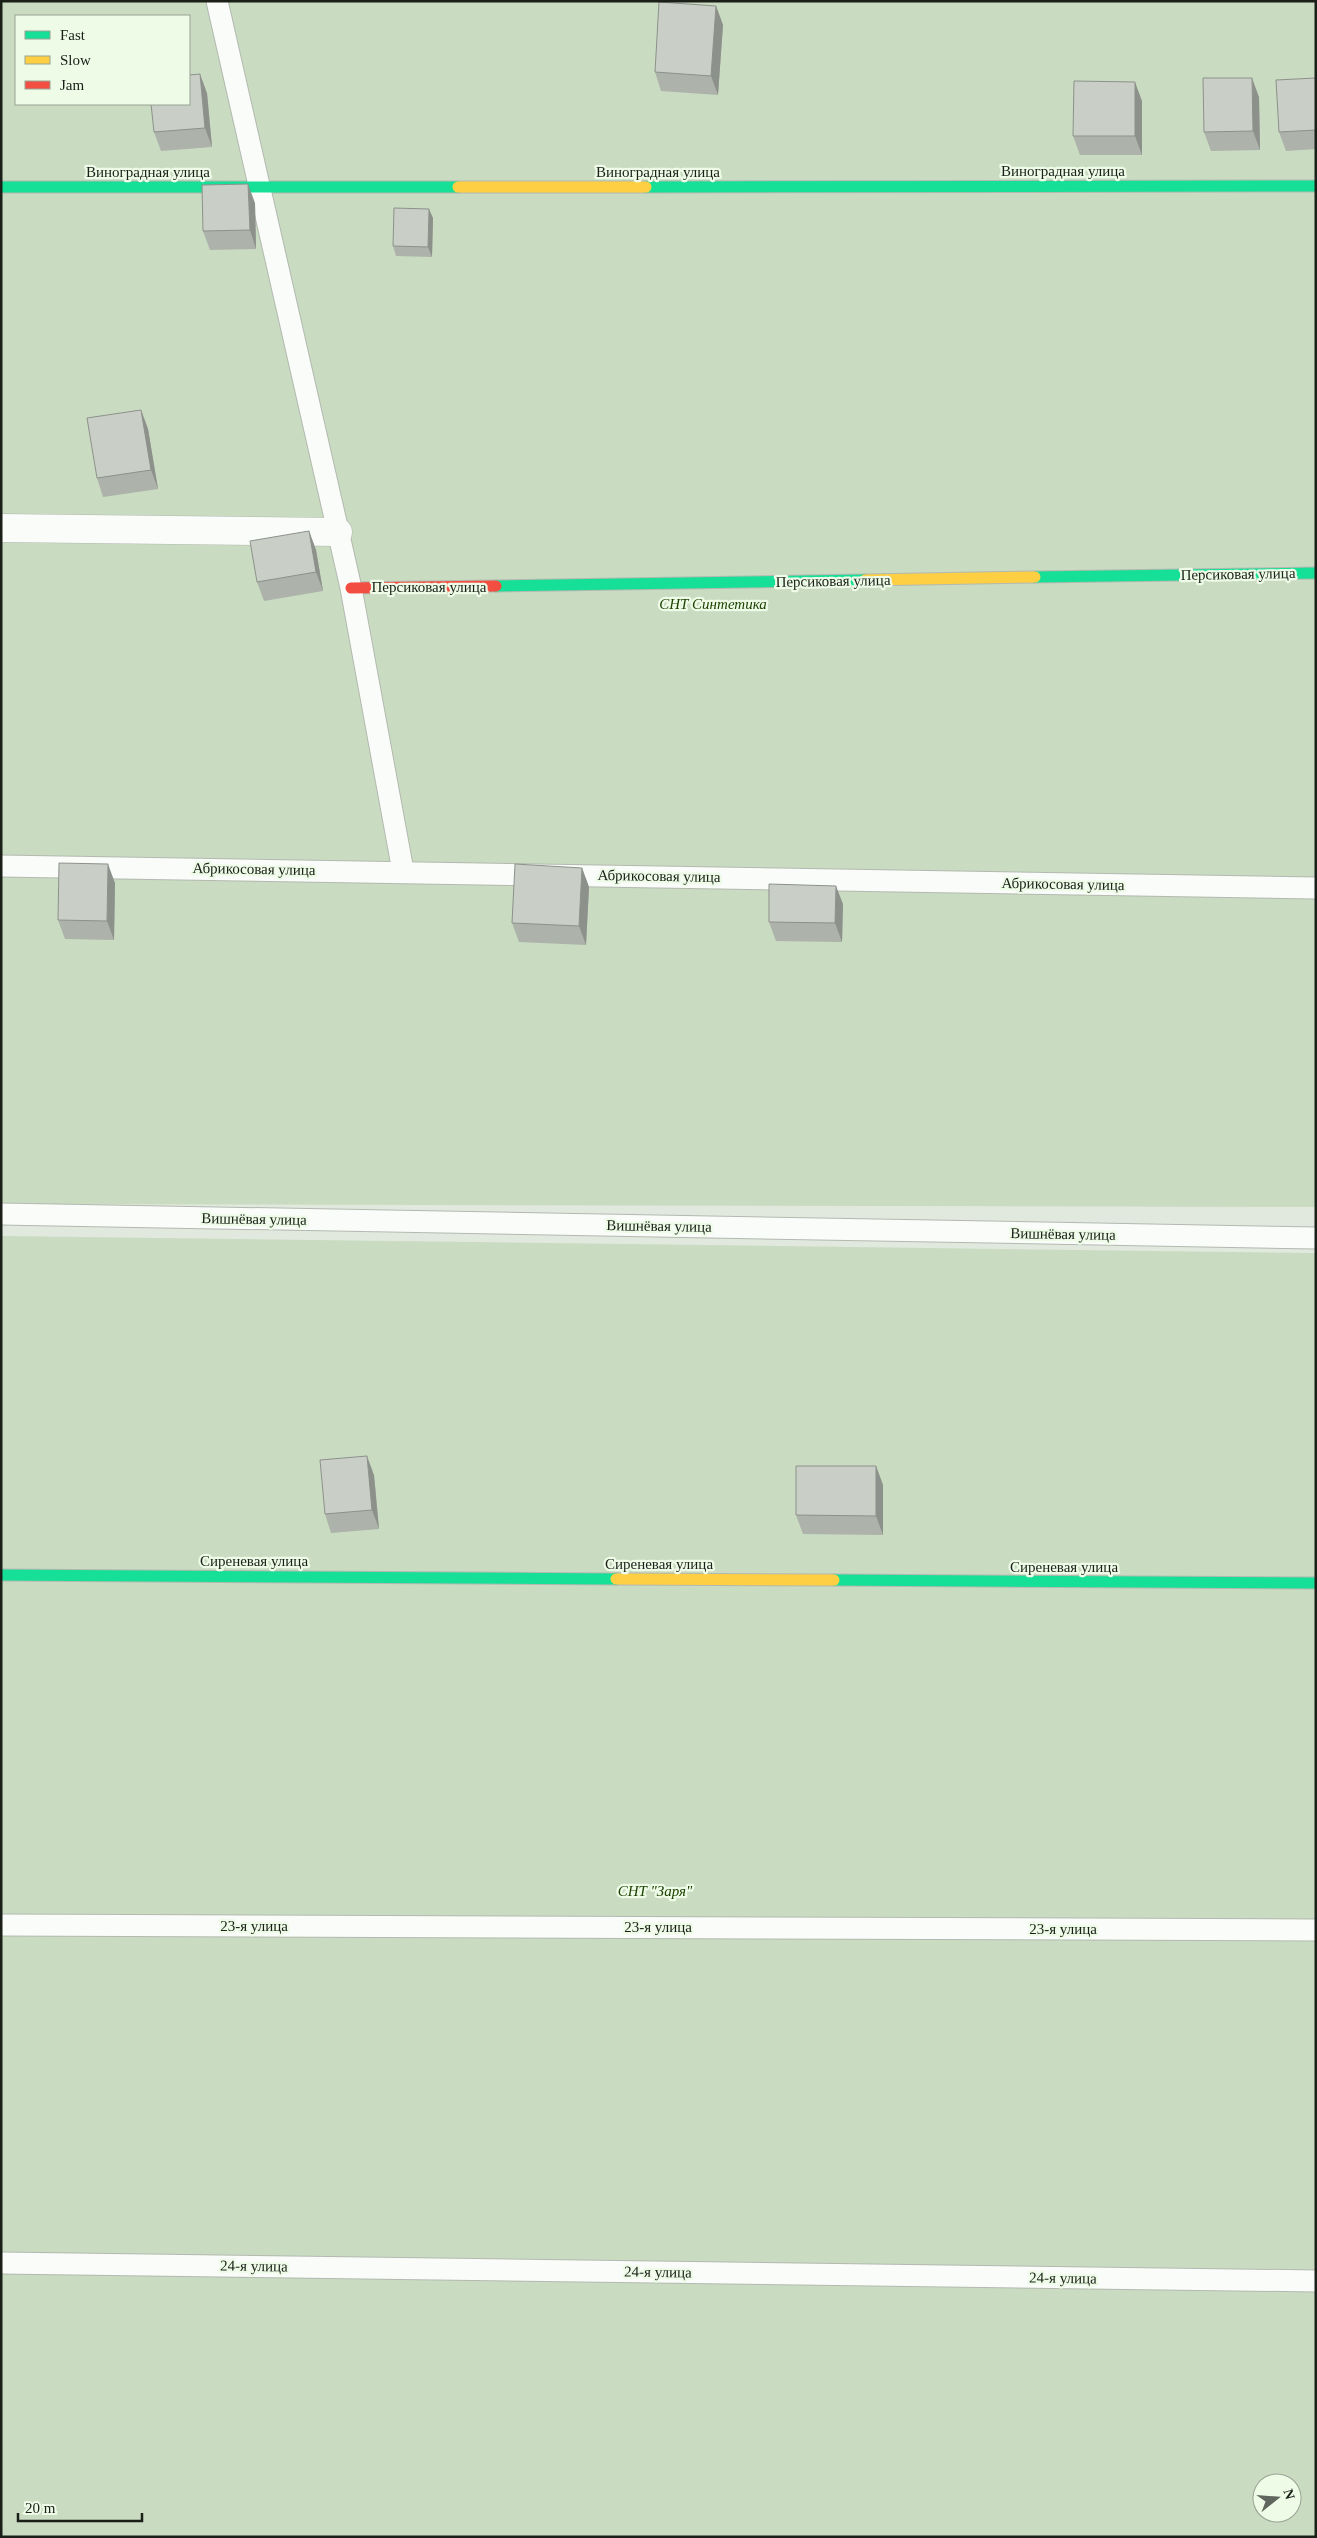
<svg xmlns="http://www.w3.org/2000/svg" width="1317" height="2538" viewBox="0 0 1317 2538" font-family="'Times New Roman',serif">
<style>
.green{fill:#c9dbc1;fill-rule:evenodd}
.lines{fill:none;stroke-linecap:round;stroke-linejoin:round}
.lane-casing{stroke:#b3b9b0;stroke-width:23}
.street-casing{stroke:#b3b9b0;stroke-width:29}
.fast-casing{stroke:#b3b9b0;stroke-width:13}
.slow-casing{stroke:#b3b9b0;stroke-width:13}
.jam-casing{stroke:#b3b9b0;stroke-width:13}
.lane{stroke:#fafcfa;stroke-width:21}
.street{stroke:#fafcfa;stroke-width:28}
.fast{stroke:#16e098;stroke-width:11}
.slow{stroke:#ffcf43;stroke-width:11}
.jam{stroke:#f24e42;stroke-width:11}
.wall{fill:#adb2aa}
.shaded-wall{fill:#8d918b}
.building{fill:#c9cfc6;stroke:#8d918b}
.labels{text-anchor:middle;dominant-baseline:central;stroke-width:4.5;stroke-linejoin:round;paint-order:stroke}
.street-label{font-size:15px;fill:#1a1f18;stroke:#edfbe7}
.park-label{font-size:15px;font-style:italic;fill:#1d4201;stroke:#edfbe7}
</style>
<rect width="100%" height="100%" fill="#e1e9de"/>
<!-- green -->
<g class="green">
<path d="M1 1H1316V1207L1 1204ZM16 16H189V104H16Z"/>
<path d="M1 1236 1315 1253 1316 2537H1ZM1262 2483H1292V2513H1262Z"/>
</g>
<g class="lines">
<!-- lane casing -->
<g class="lane-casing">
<g id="lane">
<path d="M217 1 351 588 403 871"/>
<path d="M1 866 1316 888"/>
<path d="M1 1214 1316 1238"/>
<path d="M1 1925 1316 1930"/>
<path d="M1 2263 1316 2281"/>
</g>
</g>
<!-- street casing -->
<g class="street-casing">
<path id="street" d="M1 528 338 532"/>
</g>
<!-- fast casing -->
<g class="fast-casing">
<g id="fast">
<path d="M1 187H458"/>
<path d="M646 187 1316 186"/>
<path d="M1035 577 1316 573"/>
<path d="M496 586 865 580"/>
<path d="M1 1575 616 1579"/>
<path d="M834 1580 1316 1583"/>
</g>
</g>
<!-- slow casing -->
<g class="slow-casing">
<g id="slow">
<path d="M458 187H646"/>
<path d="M865 580 1035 577"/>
<path d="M616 1579 834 1580"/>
</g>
</g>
<!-- jam casing -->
<g class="jam-casing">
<path id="jam" d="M351 588 496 586"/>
</g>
<!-- lane -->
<use href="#lane" class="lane"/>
<!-- street -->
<use href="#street" class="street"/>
<!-- fast -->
<use href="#fast" class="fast"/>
<!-- slow -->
<use href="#slow" class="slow"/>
<!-- jam -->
<use href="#jam" class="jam"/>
</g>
<!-- wall -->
<g class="wall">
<path d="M716 6 723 25 718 95 661 91 655 72Z"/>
<path d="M1316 78V149L1286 151 1279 132Z"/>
<path d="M207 93 212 147 161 151 154 132Z"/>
<path d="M1259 97 1260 150 1211 151 1204 132Z"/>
<path d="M1142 101V155H1080L1073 136Z"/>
<path d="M255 203 256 249 210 250 203 231Z"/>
<path d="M433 218 432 257 396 256 393 246Z"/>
<path d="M141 410 148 429 158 489 103 497 97 478Z"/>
<path d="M309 531 316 550 323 591 264 601 257 582Z"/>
<path d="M582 868 589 887 586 945 519 942 512 923Z"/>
<path d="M115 883 114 940 65 939 58 920Z"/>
<path d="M843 904 842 942 776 941 769 922Z"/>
<path d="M876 1466 883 1485V1535L803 1534 796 1515Z"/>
<path d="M374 1475 379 1529 331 1533 325 1514Z"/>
</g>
<!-- shaded-wall -->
<g class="shaded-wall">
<path d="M716 6 723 25 718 95 711 76Z"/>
<path d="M200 74 207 93 212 147 205 128Z"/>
<path d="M1252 78 1259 97 1260 150 1253 131Z"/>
<path d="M1135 82 1142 101V155L1135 136Z"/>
<path d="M248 184 255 203 256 249 250 230Z"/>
<path d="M429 209 433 218 432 257 428 247Z"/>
<path d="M141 410 148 429 158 489 151 470Z"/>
<path d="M309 531 316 550 323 591 316 572Z"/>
<path d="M108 864 115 883 114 940 107 921Z"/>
<path d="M582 868 589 887 586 945 579 926Z"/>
<path d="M836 886 843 904 842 942 835 923Z"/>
<path d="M367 1456 374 1475 379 1529 372 1510Z"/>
<path d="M876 1466 883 1485V1535L876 1516Z"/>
</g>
<!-- building -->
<g class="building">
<path d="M659 2 716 6 711 76 655 72Z"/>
<path d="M200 74 205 128 154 132 151 104H189V75Z"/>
<path d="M1203 78H1252L1253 131 1204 132Z"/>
<path d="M1316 78V130L1279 132 1276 80Z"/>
<path d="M1074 81 1135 82V136H1073Z"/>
<path d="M248 184 250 230 203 231 202 185Z"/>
<path d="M394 208 429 209 428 247 393 246Z"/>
<path d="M141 410 151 470 97 478 87 418Z"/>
<path d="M309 531 316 572 257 582 250 541Z"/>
<path d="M59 863 108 864 107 921 58 920Z"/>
<path d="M515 864 582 868 579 926 512 923Z"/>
<path d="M769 884 836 886 835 923 769 922Z"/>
<path d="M367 1456 372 1510 325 1514 320 1460Z"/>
<path d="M796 1466H876V1516L796 1515Z"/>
</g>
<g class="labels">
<!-- street labels -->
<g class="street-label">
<text x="1063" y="171">Виноградная улица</text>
<text x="148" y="172">Виноградная улица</text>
<text x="658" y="172">Виноградная улица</text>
<text transform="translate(1238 574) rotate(-1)">Персиковая улица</text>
<text transform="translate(833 581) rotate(-1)">Персиковая улица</text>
<text x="429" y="587">Персиковая улица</text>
<text transform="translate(254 869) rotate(1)">Абрикосовая улица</text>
<text transform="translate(659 876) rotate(1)">Абрикосовая улица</text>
<text transform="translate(1063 884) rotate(1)">Абрикосовая улица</text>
<text transform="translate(254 1219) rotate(1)">Вишнёвая улица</text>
<text transform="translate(659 1226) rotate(1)">Вишнёвая улица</text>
<text transform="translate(1063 1234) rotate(1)">Вишнёвая улица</text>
<text x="254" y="1561">Сиреневая улица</text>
<text x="659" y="1564">Сиреневая улица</text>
<text x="1064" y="1567">Сиреневая улица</text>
<text x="254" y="1926">23-я улица</text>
<text x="658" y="1927">23-я улица</text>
<text x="1063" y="1929">23-я улица</text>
<text transform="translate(254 2266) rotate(1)">24-я улица</text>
<text transform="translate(658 2272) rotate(1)">24-я улица</text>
<text transform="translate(1063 2278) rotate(1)">24-я улица</text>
</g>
<!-- park labels -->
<g class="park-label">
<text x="713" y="604">СНТ Синтетика</text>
<text x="655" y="1891">СНТ "Заря"</text>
</g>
</g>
<!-- border -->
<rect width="1317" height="2538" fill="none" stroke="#1a1f18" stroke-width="5"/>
<!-- legend -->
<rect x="15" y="15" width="175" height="90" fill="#edfbe7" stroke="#99a394"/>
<rect x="25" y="31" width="25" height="8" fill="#16e098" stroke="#99a394"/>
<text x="60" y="40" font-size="15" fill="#1a1f18">Fast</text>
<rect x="25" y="56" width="25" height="8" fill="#ffcf43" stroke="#99a394"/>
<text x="60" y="65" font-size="15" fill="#1a1f18">Slow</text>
<rect x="25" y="81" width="25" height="8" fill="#f24e42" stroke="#99a394"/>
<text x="60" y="90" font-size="15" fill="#1a1f18">Jam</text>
<!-- north arrow -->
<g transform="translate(1277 2498) rotate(73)"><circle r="24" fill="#edfbe7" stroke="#99a394"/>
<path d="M0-4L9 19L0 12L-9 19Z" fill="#60665d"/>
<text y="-8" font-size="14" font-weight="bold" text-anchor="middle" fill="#1a1f18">N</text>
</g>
<!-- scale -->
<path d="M18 2513v8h124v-8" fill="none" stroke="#1a1f18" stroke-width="2.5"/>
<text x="25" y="2513" font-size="15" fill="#1a1f18" stroke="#edfbe7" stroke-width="4" paint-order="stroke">20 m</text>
</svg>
